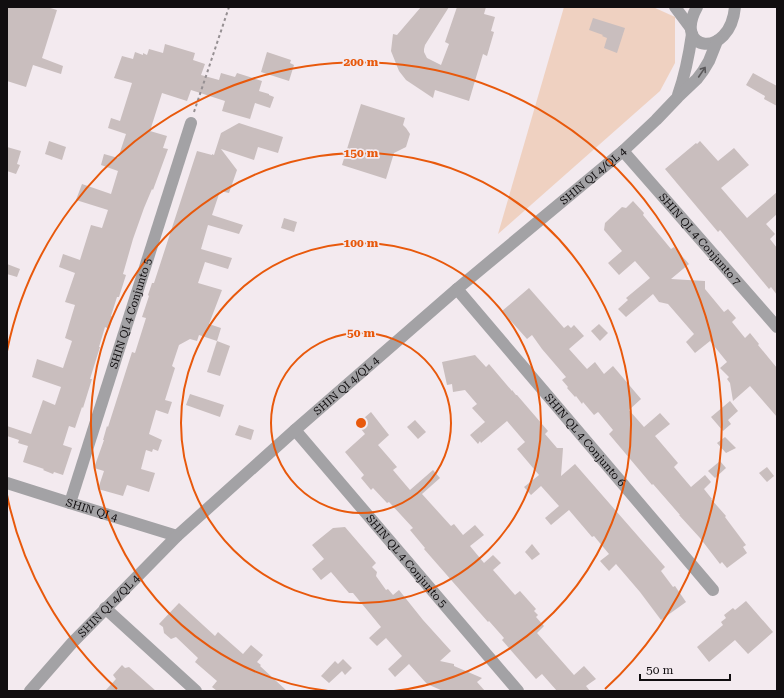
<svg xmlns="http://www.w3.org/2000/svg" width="784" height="698" viewBox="0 0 784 698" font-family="'Roboto Serif',serif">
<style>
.green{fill:#efd1c1}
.building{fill:#c9bebe}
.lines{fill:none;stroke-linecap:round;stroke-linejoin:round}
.path{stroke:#958f92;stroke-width:2;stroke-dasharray:3 3;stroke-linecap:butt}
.minor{stroke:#a3a2a5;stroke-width:12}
.oneway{stroke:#5a585a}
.ring{fill:none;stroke:#e8590c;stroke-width:2}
.labels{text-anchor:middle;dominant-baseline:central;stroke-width:3.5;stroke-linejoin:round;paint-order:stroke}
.street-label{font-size:11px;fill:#110e10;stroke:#f3eaef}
.centre{fill:#e8590c;stroke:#f3eaef;stroke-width:2}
.ring-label{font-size:12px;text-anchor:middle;font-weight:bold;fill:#e8590c;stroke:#f3eaef;stroke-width:3.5;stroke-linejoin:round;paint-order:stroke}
</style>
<rect width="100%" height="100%" fill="#f3eaef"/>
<!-- green -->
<path class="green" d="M564 7H653L675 17V63L660 91 498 234Z"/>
<!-- building -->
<g class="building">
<path d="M7 7H47L57 10 42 58 63 66 61 74 33 65 26 87 7 81Z"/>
<path d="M421 7H449L425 45 424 49V52L427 58 441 65 449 44 445 42 457 7H486L484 14 495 17 491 31 494 32 487 56 483 54 469 101 435 90 433 98 406 80 399 71 391 51 393 34 397 35Z"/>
<path d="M593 18 625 28 617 53 604 48 607 38 602 36 603 35 589 30Z"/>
<path d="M165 44 195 53 193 60 205 64 201 75 219 80 221 73 235 77 237 73 262 81 259 91 269 94V95L274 97 270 108 255 103 250 119 222 111 225 101 191 90 187 101 162 93 150 131 167 136 163 148 168 149 153 190 152 189 144 208 133 239 123 274 126 275 119 297H117L111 316 113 317 109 329 105 327 99 347H100L90 379H92L83 408 82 407 75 428 69 426 63 445 72 448 63 475 54 472 53 474 43 470 44 469 23 462 28 446 18 443 19 440 7 436V426L31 434 43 400 55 405 61 387 32 377 37 359 63 368 72 341 65 338 75 305 65 302 75 273 59 267 63 254 80 260 91 225 102 228 108 210 76 200 82 184 111 194 118 171 101 165 104 154 118 158 126 134 108 128 111 118 120 121 132 83 114 78 122 56 133 59 135 52 143 55V53L147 55 149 49 163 53Z"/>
<path d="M267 52 291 60 290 63 294 65 289 81 261 72Z"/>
<path d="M753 73 777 86V106L764 99 765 96 746 85Z"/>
<path d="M361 104 405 118 403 125 406 128 410 134 406 147 394 153 386 179 342 165Z"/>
<path d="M239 123 283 137 278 153 258 147 254 160 221 149 237 170 229 193 220 191 212 215 243 225 239 234 208 225 201 249 232 258 228 269 205 262 198 283 222 290 209 324 221 328 217 341 199 335 197 341 190 339 179 345 172 366 175 368 165 400 172 402 168 414 156 410 149 434 162 440 158 451 153 449 152 452 146 450 141 469 155 473 149 492 127 485 123 496 98 489 104 471 94 468 104 440H103L107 426 108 427 132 352 135 353 146 318 142 317 149 296 148 295 152 283H154L197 151 212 155V154L214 155 221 133Z"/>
<path d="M49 141 66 147 62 160 45 154Z"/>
<path d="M700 141 718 161 734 148 749 165 721 188 747 218 777 192V214L766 224 775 234 770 239 777 248V295L771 287 769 289 720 230 718 232 665 169 696 143 697 144Z"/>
<path d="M7 147 21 151 17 164 20 165 16 174 7 171Z"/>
<path d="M633 201 644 213 643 215 671 249 674 247 689 264 671 279 705 281V289L724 312 728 309 736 318 732 322 745 338 750 333 759 344 758 345 777 368V417L750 386 733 401 730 383 727 379 729 377 720 368 727 362 710 341 695 353 686 342 694 334 668 304 659 302 653 294 626 317 618 309 628 300 626 298 650 278 635 261 619 275 608 263 622 251 604 230 605 223 622 207 626 208Z"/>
<path d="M284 218 297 222 294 232 281 228Z"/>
<path d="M7 264 20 269 17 277 7 274Z"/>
<path d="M529 288 564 328 568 325 571 328 574 325 584 336 569 349 587 369 595 362 604 374 613 366 641 399 629 410 644 427 660 413 670 424 655 436 678 463 674 467 691 487 705 475 711 482 704 489 712 499H711L726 516 725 517 746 545 743 547 747 553 727 568 722 562 720 564 700 538 679 515H680L653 484 652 485 609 434 613 430 599 413 598 412 594 415 583 402 582 404 576 396 575 397 567 388 568 387 562 380 566 377 542 349 532 335 527 339 502 311Z"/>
<path d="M599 324 608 333 600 341 591 331Z"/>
<path d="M217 341 230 346 220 376 207 372Z"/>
<path d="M475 355 486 367 489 364 512 391V390L516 395H517L548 431 545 434 557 448H563L561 476 575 464 665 567 661 571 673 587 675 586 686 602 661 620 640 592 616 564 609 571 600 561 609 554 594 536 592 537 569 510 551 525 545 518 559 506 541 486 531 495 524 487 539 475 517 449 525 442 507 421 481 443 480 441 478 444 470 435 485 422 472 408 477 404 465 390 453 392 452 384 447 385 442 362Z"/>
<path d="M190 394 224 405 220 417 186 405Z"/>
<path d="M730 401 738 411 728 420 731 424 723 431 711 417Z"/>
<path d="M371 412 389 435 378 445 397 467 393 470 410 490 433 470 440 478 422 494 451 526 454 524 463 535 475 525 484 535 470 546 484 563 493 555 501 563 493 570 515 595 520 591 536 609 534 611 538 615 536 617 544 626 537 633 574 675 584 666 596 679 586 686 590 691H557L542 674 536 679 502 640 504 638 489 621 488 622 424 549 425 548 410 530 413 528 389 502 387 503 373 488 371 490 361 478 364 475 345 452 365 434 357 424Z"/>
<path d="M415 420 426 432 418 439 407 427Z"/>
<path d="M239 425 254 430 251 440 235 435Z"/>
<path d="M725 437 736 448 726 453 717 443Z"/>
<path d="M720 461 726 468 715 478 708 471Z"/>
<path d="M767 467 774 476 767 482 759 473Z"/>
<path d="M345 527 376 563 372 567 377 572 376 576 386 590 388 589 393 595 399 590 423 620 451 651 440 661 454 664V666L482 678 477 682 485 691H443L427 684 409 664 395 677 388 669 402 656 386 638 377 646 369 638 381 627 353 593H349L331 572 321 580 312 569 324 559 312 545 333 528Z"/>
<path d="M532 544 540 554 532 560 525 552Z"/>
<path d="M746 601 773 632 748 654 735 640 709 662 697 647 723 625 721 622 726 618 724 615 733 608 735 610Z"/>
<path d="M179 603 215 636 218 632 243 654 251 645 263 655 257 662 261 665 260 666 287 691H217L212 687 217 681 195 662 198 658 176 637 171 639 164 633 163 627 159 624Z"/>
<path d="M343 659 352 668 345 675 342 671 329 683 321 676 335 661 338 664Z"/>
<path d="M122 665 125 668 129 667 156 691H105L116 679 113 675Z"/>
</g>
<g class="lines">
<!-- path -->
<path class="path" d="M194 112 229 7"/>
<!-- minor -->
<g class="minor">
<path d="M675 7 690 27"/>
<path d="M697 7C672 52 730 60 735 7"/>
<path d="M678 95C685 75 689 55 692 34"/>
<path id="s1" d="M623 151 777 327"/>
<path id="s2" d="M457 289 713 590"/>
<path id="s3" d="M295 430 518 691"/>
<path id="s4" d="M7 483 70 503 177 536"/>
<path id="s5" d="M70 503 191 123"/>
<path d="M105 608 196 691"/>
<path id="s6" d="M30 691 72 643 177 536 295 430 457 289 623 151 656 120 678 97 697 79 703 71 709 61 717 41"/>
</g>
</g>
<!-- one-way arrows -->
<defs><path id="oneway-shaft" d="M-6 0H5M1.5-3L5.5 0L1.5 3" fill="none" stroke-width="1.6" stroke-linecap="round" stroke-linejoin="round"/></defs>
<use class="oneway" href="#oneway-shaft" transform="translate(702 72) rotate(-56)"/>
<!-- distance rings -->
<g class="ring">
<circle cx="361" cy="423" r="90"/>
<circle cx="361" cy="423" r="180"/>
<path d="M328 691A270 270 0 1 1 394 691"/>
<path d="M117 689A361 361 0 0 1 7 495M7 351A361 361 0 1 1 605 689"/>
</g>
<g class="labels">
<!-- street labels -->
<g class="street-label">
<text stroke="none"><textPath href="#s6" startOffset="764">SHIN QI 4/QL 4</textPath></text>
<text stroke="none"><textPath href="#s1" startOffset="117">SHIN QL 4 Conjunto 7</textPath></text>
<text stroke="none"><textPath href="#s5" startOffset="199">SHIN QI 4 Conjunto 5</textPath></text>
<text stroke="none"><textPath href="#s6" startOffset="440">SHIN QI 4/QL 4</textPath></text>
<text stroke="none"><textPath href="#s2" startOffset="198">SHIN QL 4 Conjunto 6</textPath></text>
<text stroke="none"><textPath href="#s4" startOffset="89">SHIN QI 4</textPath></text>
<text stroke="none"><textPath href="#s3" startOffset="172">SHIN QL 4 Conjunto 5</textPath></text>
<text stroke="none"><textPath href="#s6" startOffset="116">SHIN QI 4/QL 4</textPath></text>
</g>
</g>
<circle cx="361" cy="423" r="6" class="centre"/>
<g class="ring-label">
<text x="361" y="66">200 m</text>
<text x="361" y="157">150 m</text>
<text x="361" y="247">100 m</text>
<text x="361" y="337">50 m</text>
</g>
<!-- border -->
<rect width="784" height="698" fill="none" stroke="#110e10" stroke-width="16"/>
<!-- scale -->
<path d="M640 674v6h90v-6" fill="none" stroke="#110e10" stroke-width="2"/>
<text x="646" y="674" font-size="12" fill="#110e10" stroke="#f3eaef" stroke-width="3" paint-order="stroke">50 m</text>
</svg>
